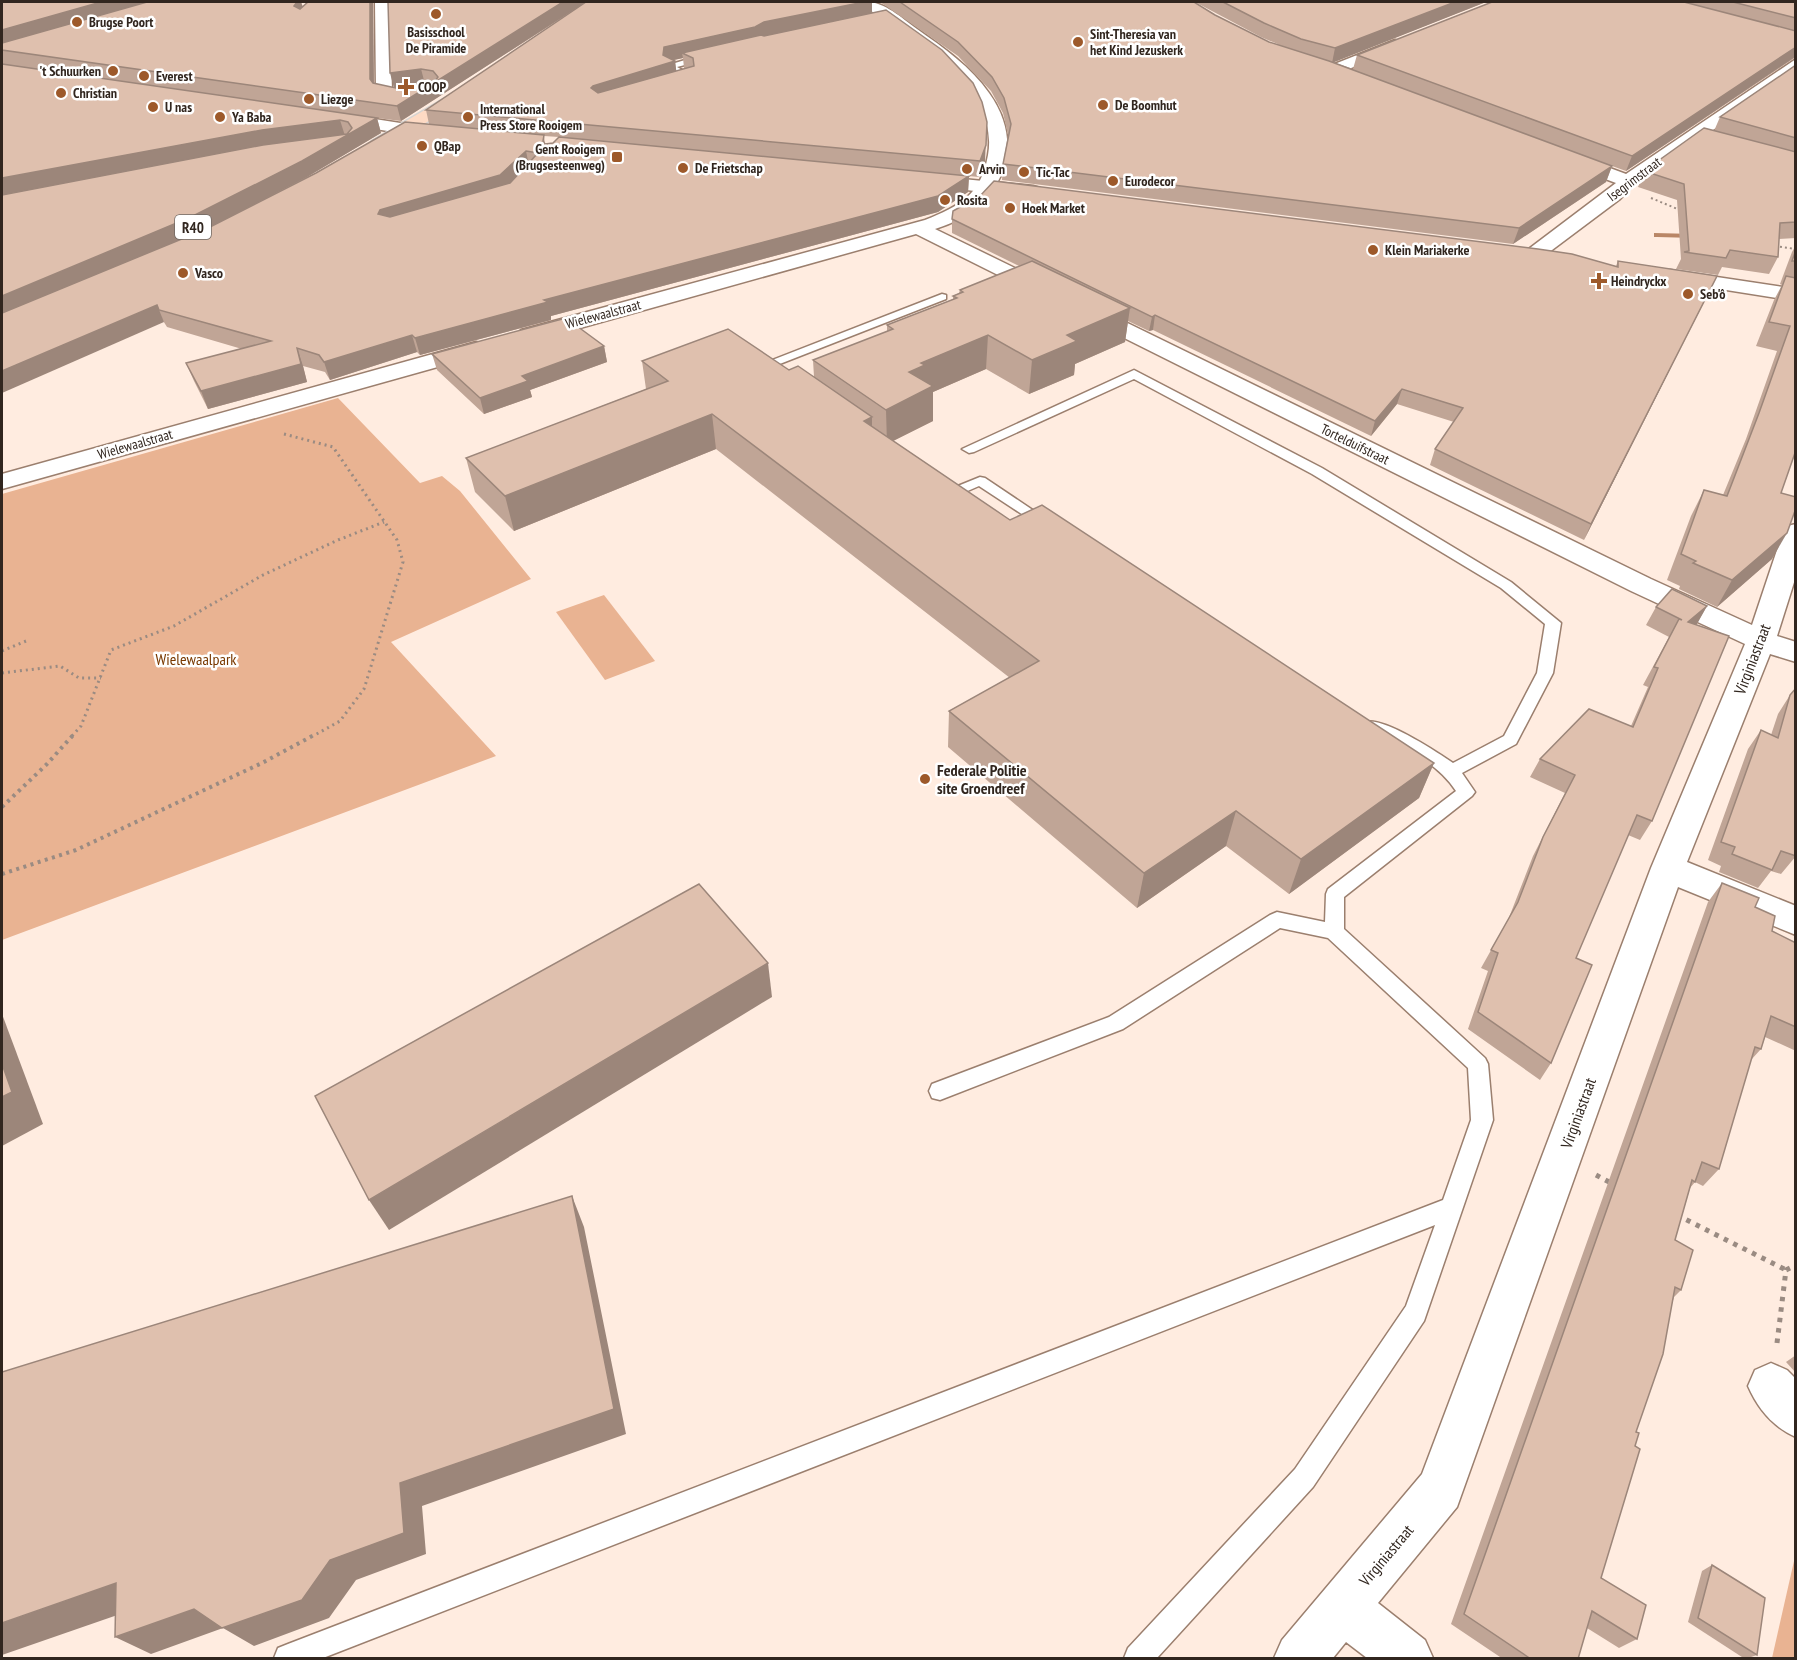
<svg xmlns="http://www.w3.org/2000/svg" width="1797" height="1660" viewBox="0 0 1797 1660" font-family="'PT Sans Narrow',sans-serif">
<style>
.green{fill:#e9b392}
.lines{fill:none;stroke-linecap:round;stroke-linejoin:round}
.stream{fill:#b98666;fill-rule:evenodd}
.service-casing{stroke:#9b7f6e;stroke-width:3}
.minor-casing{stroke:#9b7f6e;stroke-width:3}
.tertiary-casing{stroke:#9b7f6e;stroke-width:3}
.primary-casing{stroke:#d6d4d2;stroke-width:3}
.path-far3{stroke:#9a8b82;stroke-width:2;stroke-dasharray:2 3;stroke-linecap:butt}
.path-far2{stroke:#9a8b82;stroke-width:3;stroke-dasharray:2 4;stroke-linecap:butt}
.path-far1{stroke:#9a8b82;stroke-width:4;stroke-dasharray:3 4.5;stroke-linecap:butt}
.path{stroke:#9a8b82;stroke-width:5;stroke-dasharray:4.5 6;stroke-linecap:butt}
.service{fill:#fff;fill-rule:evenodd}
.minor{fill:#fff;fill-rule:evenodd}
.tertiary{fill:#fff;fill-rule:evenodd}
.primary{fill:#fedac4;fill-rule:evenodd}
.wall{fill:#c0a596;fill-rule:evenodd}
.shaded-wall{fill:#9c867a}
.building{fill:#dfc0ae;stroke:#9c867a;stroke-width:1.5;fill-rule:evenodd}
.poi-dot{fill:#9d592a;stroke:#fff;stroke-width:2}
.labels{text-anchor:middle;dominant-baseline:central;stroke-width:5;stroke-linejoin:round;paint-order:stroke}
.far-poi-label{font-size:14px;font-weight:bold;fill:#31261f;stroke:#fff;text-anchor:start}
.far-street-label{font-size:14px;fill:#31261f;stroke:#fff}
.shield{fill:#fff;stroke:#6f6762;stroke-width:1.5}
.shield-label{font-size:15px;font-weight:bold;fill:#31261f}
.park-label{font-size:16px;fill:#793900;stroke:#fff}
.street-label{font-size:16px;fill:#31261f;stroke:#fff}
.poi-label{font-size:16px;font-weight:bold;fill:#31261f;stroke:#fff;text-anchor:start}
</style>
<rect width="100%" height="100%" fill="#ffece0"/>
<!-- green -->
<g class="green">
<path d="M338 398 420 483 442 476 460 491 531 579 391 642 496 756 2 940V494Z"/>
<path d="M604 595 655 661 605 680 556 612Z"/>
<path d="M1794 1561 1795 1658H1772Z"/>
</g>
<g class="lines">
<!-- stream -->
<path class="stream" d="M1654 233 1695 234 1699 236 1695 238 1657 237H1654Z"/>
<!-- service casing -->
<g class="service-casing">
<g id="service">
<path d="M705 54 708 55V59L677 67 695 77 679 82V78L684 77 665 66Z"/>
<path d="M942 294 946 295V299L772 367 776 372 774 375H766L757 366Z"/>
<path d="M1134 370 1322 468 1511 582 1561 623 1553 673 1516 744 1462 773 1475 792 1472 796 1344 897V929L1485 1058 1488 1064 1493 1120 1424 1321 1313 1487 1157 1658H1124L1128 1648 1295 1469 1406 1306 1435 1225 323 1658H274L278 1648 288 1644 1443 1200 1471 1120 1468 1068 1328 938 1280 928 1123 1029 940 1100 932 1098 929 1091 932 1084 1109 1017 1270 915 1277 912 1325 922 1326 894 1328 889 1456 791C1435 759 1399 746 1366 730L1364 726 1366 722C1384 717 1437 752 1453 763L1504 736 1537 673 1545 624 1501 588 1312 474 1134 379 974 452 969 453 962 449Z"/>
<path d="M980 477 985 478 1055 525 1048 529 1043 528 979 486 947 500 936 493 938 490H948Z"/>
</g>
</g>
<!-- minor casing -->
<g class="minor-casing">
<g id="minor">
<path d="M375 2H389L392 90C404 92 416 86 428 89L430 92 428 95 400 101 378 96 376 93Z"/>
<path d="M862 2C883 0 900 17 917 29 944 48 971 67 989 93 1030 150 998 210 935 229L1651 579 1752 625 1783 532 1787 526 1796 524V576L1777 636 1796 642V662L1770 654 1687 862 1796 906V935L1678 887 1457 1507 1378 1603 1425 1640 1433 1658H1367L1346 1642 1333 1658H1274L1282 1640 1422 1474 1651 868 1745 644 1631 591 916 234 537 340 529 342 521 340 518 335 521 330 925 220C960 206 981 195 988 155 998 97 940 59 898 29 886 21 871 13 862 2Z"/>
<path d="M1395 40 1400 42 1403 45 1400 48 1339 73H1327L1325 70 1327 67Z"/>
<path d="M1796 59V72L1634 185 1620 199 1540 259H1526L1523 255 1526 251 1616 183 1560 162 1557 158 1560 154H1572L1626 174Z"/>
<path d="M476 342 484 344 487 349 484 354 2 489V474Z"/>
<path d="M1771 1363 1787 1370 1796 1379V1437C1773 1427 1758 1409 1748 1386L1755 1370Z"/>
</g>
</g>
<!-- tertiary casing -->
<g class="tertiary-casing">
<g id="tertiary">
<path d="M336 113 439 129 445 130 448 134 445 138 439 139 330 122 328 118 330 114Z"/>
<path d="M923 175 1033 186 1040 188 1042 192 1040 196 1033 198 917 184 914 180 917 176Z"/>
<path d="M1670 270 1796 289V301L1663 280 1660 276 1663 272Z"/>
</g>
</g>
<!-- primary casing -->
<g class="primary-casing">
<path id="primary" d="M464 87 470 89 472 92 470 95 384 149H372L369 145 372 141Z"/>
</g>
<!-- path-far3 -->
<g class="path-far3">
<path d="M1651 198 1680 210"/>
<path d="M1775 246 1796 249"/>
</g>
<!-- path-far2 -->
<g class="path-far2">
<path d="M284 434 333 447 397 540 403 562 364 689 340 721 313 736"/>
<path d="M2 651 26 641"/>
<path d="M2 673 60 666 79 678H101"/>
<path d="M72 736 81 726 111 650 174 626 263 575 338 540 384 522"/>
</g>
<!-- path-far1 -->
<g class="path-far1">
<path d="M2 807 47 764 74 734"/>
<path d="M2 874 76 850 262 763 316 734"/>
</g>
<!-- path -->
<g class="path">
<path d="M1596 1175 1611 1183"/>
<path d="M1677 1215 1786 1270"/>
<path d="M1777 1343 1786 1270 1796 1265"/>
</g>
<!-- service -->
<use href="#service" class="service"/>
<!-- minor -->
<use href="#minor" class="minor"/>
<!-- tertiary -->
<use href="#tertiary" class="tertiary"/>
<!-- primary -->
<use href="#primary" class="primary"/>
</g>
<!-- wall -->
<g class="wall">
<path d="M2 2H301L303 7 306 3 302 2H373L374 83 394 88 388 2H872V13L985 161 979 177 747 155 969 176 968 192 938 212 551 316V320L420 355 417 352 330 380 325 372 303 366 307 382 208 409 194 381 186 363 242 349 167 327 2 63ZM585 3 426 110 429 124 203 231 307 177 381 133 377 118 401 121ZM683 58 684 68H685L676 71 675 61 673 60ZM544 136 559 137 553 143 545 144Z"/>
<path d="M880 2H1194L1215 15 1269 42 1280 45 1261 37 1195 2H1486L1333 62 1353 69 1357 55 1492 2H1796V57L1626 171 1612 166 1606 182 1513 244 1002 180 1003 164 1008 135 1003 113 991 91 958 56Z"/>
<path d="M1796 65V238L1779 239 1778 257 1769 274 1722 267 1718 275 1676 269 1681 259 1677 200 1638 187 1644 171 1714 131 1720 117Z"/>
<path d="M952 219 1616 266 1618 261 1710 290 1584 540 1430 465 1435 449 1454 422 1397 404 1371 436 1153 330 1149 331 1128 321 1125 342 1075 364 1074 375 1029 394 986 369 933 392V421L893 441 1010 520 1434 763 1419 798 1289 894 1226 846 1137 908 948 747 949 711 1010 678 716 449 514 531 475 492 466 458 646 389 642 361 789 370 814 377 813 360 887 332V325L953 299V296L959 293 960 290 1019 266 952 233Z"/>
<path d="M1796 245V450L1781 493 1772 559 1717 607 1679 589 1680 586 1667 580 1691 516 1704 490 1723 495 1746 439 1777 351 1756 346 1774 300 1782 285 1780 284 1792 252Z"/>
<path d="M604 346 607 362 530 390 532 397 484 414 437 370 432 354Z"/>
<path d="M1707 606 1696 625 1652 821 1640 840 1628 835 1576 958 1551 1063 1540 1080 1468 1029 1488 971 1481 968 1508 920 1533 856 1565 793 1530 777 1540 759 1631 726 1648 687 1643 685 1669 637 1646 625 1656 607Z"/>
<path d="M1790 695 1796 856 1781 874 1771 871 1758 888 1719 872 1721 866 1708 860 1748 749 1761 730 1771 735 1778 714Z"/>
<path d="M1722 883 1755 907 1772 931 1796 943V1051L1765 1037 1761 1049 1751 1060 1719 1169 1703 1186 1695 1182 1690 1188 1675 1240 1681 1290 1674 1297 1636 1432 1601 1578 1637 1639 1619 1648 1587 1628 1578 1659H1503L1451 1624 1708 902Z"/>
<path d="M1796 1355V1373L1786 1362Z"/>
<path d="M1712 1565 1757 1655 1745 1659 1688 1622 1702 1571Z"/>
</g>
<!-- shaded-wall -->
<g class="shaded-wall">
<path d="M101 2H154L2 46V30Z"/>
<path d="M297 2H301L304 11 294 6Z"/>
<path d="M370 2H373L374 94 370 79Z"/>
<path d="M563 2H586L401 121 397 106Z"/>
<path d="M864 2H872V14L682 53 683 58 665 62 675 61 677 76 595 101 591 88 593 86 663 55 664 47 764 22Z"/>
<path d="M1455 2H1486L1332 63 1335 48Z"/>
<path d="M1796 47 1795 57 1626 171 1632 156Z"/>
<path d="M421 69 425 84 394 88 390 73Z"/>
<path d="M377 118 381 133 307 177 197 234 2 317V296L191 217Z"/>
<path d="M340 120 345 136 2 196V178L262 130Z"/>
<path d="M986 138 985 161 979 177 980 161Z"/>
<path d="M526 151 529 166 504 191 383 230 378 214 380 210Z"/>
<path d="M1612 166 1606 182 1513 244 1519 228Z"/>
<path d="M969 176 968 192 938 212 551 316V320L420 355 415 338Z"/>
<path d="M1710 290 1584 540 1591 524Z"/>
<path d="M157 305 164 322 2 393V371Z"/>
<path d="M1130 308 1125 342 1075 364 1074 375 1029 394 1032 360 1067 335Z"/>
<path d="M1155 315 1153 330 1149 331 1152 317Z"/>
<path d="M412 335 417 352 330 380 324 362Z"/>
<path d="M988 335 986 369 933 392V421L887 444 886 410 909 372 921 363Z"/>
<path d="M604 346 607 362 530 390 532 397 484 414 480 398 522 376Z"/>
<path d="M297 348 303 366 307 382 208 409 201 391Z"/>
<path d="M1402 389 1397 404 1371 436 1375 421Z"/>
<path d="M712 414 716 449 514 531 505 496Z"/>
<path d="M872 417V452L864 421Z"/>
<path d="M1787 533 1772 559 1717 607 1732 580Z"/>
<path d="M1707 606 1697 624 1678 641 1688 622Z"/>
<path d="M1434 763 1419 798 1289 894 1301 859Z"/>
<path d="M1236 811 1226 846 1137 908 1144 873Z"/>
<path d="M768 963 772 997 389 1230 369 1200Z"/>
<path d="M2 1014 43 1124 2 1146Z"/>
<path d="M572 1196 584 1227 626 1434 422 1506 426 1554 356 1580 329 1618 254 1646 223 1628 151 1654 115 1637 330 1560 400 1483Z"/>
<path d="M116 1583 152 1603 2 1655V1623Z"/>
</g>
<!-- building -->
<g class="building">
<path d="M2 2H101L2 30Z"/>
<path d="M147 2H297L294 6 300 9 308 2H370V79L373 83 396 88 435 81 438 77 433 71 421 69 390 73 388 2H563L397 106 2 50V43Z"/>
<path d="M586 2H864L764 22 755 27 664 47 663 55 675 61 593 86 591 88 598 93 694 66 693 58 682 53 761 35 764 36 886 10 942 50 973 83 982 102 987 122 986 145 980 161 426 110Z"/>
<path d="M900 2H1194L1215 15 1269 42 1329 61 1612 166 1519 228 1003 164 1011 124 1004 98 992 77 958 42Z"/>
<path d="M1223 2H1455L1335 48 1301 39 1264 23Z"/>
<path d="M1492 2H1684L1796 31V47L1632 156 1357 55Z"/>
<path d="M1733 2H1796V18Z"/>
<path d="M2 64 377 118 302 161 191 217 2 296V195L263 145 347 134 352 128 348 122 340 120 262 130 2 178Z"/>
<path d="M1796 65V138L1720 117Z"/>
<path d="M405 122 544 135 543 141 545 144 553 143 559 137 969 176 938 196 544 300 548 302 415 338 412 335 324 362 319 355 297 348 301 364 201 391 186 363 271 341 159 310 157 305 2 371V313L206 229 316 173ZM526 151 538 153 510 183 390 217 378 214 380 210 500 175Z"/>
<path d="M1704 128 1796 152V222L1780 223 1778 257 1730 250 1726 258 1684 252 1689 251 1684 184 1644 171Z"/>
<path d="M994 181 1538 249 1572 254 1618 267V261L1717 276 1591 524 1435 449 1463 408 1402 389 1375 421 1155 315 1152 317 952 219 953 211 980 196Z"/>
<path d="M1796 250V261H1792Z"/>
<path d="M1032 261 1130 308 1067 335 1077 341 1032 360 988 335 921 363 925 365 909 372 933 386 886 410 813 360 893 329 887 325 957 298 953 296 963 292 960 290Z"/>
<path d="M1786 276 1796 278V450L1781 493 1796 497V508L1787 533 1732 580 1693 563 1696 561 1681 554 1704 490 1727 496 1759 413 1790 326 1769 322Z"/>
<path d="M566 318 604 346 522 376 528 381 480 398 432 354Z"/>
<path d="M728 329 789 370 798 366 872 417 864 421 1010 520 1042 505 1434 763 1301 859 1236 811 1144 873 949 711 1039 661 712 414 505 496 466 458 668 381 642 361Z"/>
<path d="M1672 589 1707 606 1688 622 1729 636 1652 821 1637 815 1576 958 1592 965 1551 1063 1478 1012 1498 953 1491 950 1518 902 1543 837 1575 775 1540 759 1589 709 1633 727 1658 668 1654 667 1679 619 1682 620 1656 607Z"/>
<path d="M1796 688V856L1781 851 1772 870 1732 854 1735 847 1721 842 1761 730 1778 738 1790 695Z"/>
<path d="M1722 883 1759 898 1755 907 1775 916 1772 931 1796 943V1027L1771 1016 1761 1049 1755 1047 1719 1169 1702 1162 1695 1182 1692 1180 1675 1240 1693 1250 1681 1290 1675 1287 1663 1354 1636 1432 1639 1433 1635 1446 1640 1449 1601 1578 1646 1605 1637 1639 1592 1611 1578 1659H1531L1464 1614Z"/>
<path d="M699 884 768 963 369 1200 315 1096Z"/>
<path d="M2 1064 12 1092 2 1097Z"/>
<path d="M572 1196 614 1409 400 1483 404 1533 330 1560 302 1600 222 1628 194 1609 115 1637 116 1583 2 1623V1372Z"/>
<path d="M1712 1565 1765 1598 1757 1655 1698 1618Z"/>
</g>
<!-- markers -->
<g class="poi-dot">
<circle cx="436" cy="14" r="6"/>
<circle cx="77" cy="22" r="6"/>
<circle cx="1078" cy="42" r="6"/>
<circle cx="113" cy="71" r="6"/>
<circle cx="144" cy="76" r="6"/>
<path d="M403 78h6v6h6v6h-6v6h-6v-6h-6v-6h6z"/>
<circle cx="61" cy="93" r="6"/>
<circle cx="309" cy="99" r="6"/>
<circle cx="1103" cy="105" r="6"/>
<circle cx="153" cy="107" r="6"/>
<circle cx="220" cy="117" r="6"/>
<circle cx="468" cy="117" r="6"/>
<circle cx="422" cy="146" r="6"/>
<rect x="611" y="151" width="12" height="12" rx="3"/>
<circle cx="683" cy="168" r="6"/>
<circle cx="967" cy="169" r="6"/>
<circle cx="1024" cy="172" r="6"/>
<circle cx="1113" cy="181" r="6"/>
<circle cx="945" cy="200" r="6"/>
<circle cx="1010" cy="208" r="6"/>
<circle cx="1373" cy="250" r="6"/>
<circle cx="183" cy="273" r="6"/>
<path d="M1596 272h6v6h6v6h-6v6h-6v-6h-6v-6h6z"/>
<circle cx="1688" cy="294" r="6"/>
<circle cx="925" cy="779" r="6"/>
</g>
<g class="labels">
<!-- far-poi labels -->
<g class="far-poi-label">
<text x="89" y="22">Brugse Poort</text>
<text x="436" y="32" text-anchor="middle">Basisschool<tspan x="436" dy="16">De Piramide</tspan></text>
<text x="1090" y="34">Sint-Theresia van<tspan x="1090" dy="16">het Kind Jezuskerk</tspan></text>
<text x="101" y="71" text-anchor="end">'t Schuurken</text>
<text x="156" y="76">Everest</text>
<text x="418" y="87">COOP</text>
<text x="73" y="93">Christian</text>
<text x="321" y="99">Liezge</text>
<text x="1115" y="105">De Boomhut</text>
<text x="165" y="107">U nas</text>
<text x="480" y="109">International<tspan x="480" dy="16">Press Store Rooigem</tspan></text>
<text x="232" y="117">Ya Baba</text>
<text x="434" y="146">QBap</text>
<text x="605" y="149" text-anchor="end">Gent Rooigem<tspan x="605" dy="16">(Brugsesteenweg)</tspan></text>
<text x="695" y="168">De Frietschap</text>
<text x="979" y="169">Arvin</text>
<text x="1036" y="172">Tic-Tac</text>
<text x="1125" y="181">Eurodecor</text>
<text x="957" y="200">Rosita</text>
<text x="1022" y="208">Hoek Market</text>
<text x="1385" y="250">Klein Mariakerke</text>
<text x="195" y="273">Vasco</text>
<text x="1611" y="281">Heindryckx</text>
<text x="1700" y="294">Seb'ô</text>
</g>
<!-- far-street labels -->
<g class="far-street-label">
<text transform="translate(1634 179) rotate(-37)">Isegrimstraat</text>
<text transform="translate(603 314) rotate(-15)">Wielewaalstraat</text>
<text transform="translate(135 444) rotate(-16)">Wielewaalstraat</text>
<text transform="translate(1355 444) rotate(26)">Tortelduifstraat</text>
</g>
<!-- shield labels -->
<rect class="shield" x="175" y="215" width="36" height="24" rx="4.5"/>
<g class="shield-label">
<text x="193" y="227">R40</text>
</g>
<!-- park labels -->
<g class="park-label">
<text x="196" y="659">Wielewaalpark</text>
</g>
<!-- street labels -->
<g class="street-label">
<text transform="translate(1752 659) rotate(-69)">Virginiastraat</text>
<text transform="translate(1578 1113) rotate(-70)">Virginiastraat</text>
<text transform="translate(1386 1555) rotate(-50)">Virginiastraat</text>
</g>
<!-- poi labels -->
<g class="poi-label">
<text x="937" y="770">Federale Politie<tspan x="937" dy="18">site Groendreef</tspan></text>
</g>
</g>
<!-- border -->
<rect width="1797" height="1660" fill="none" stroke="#31261f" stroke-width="6"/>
</svg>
